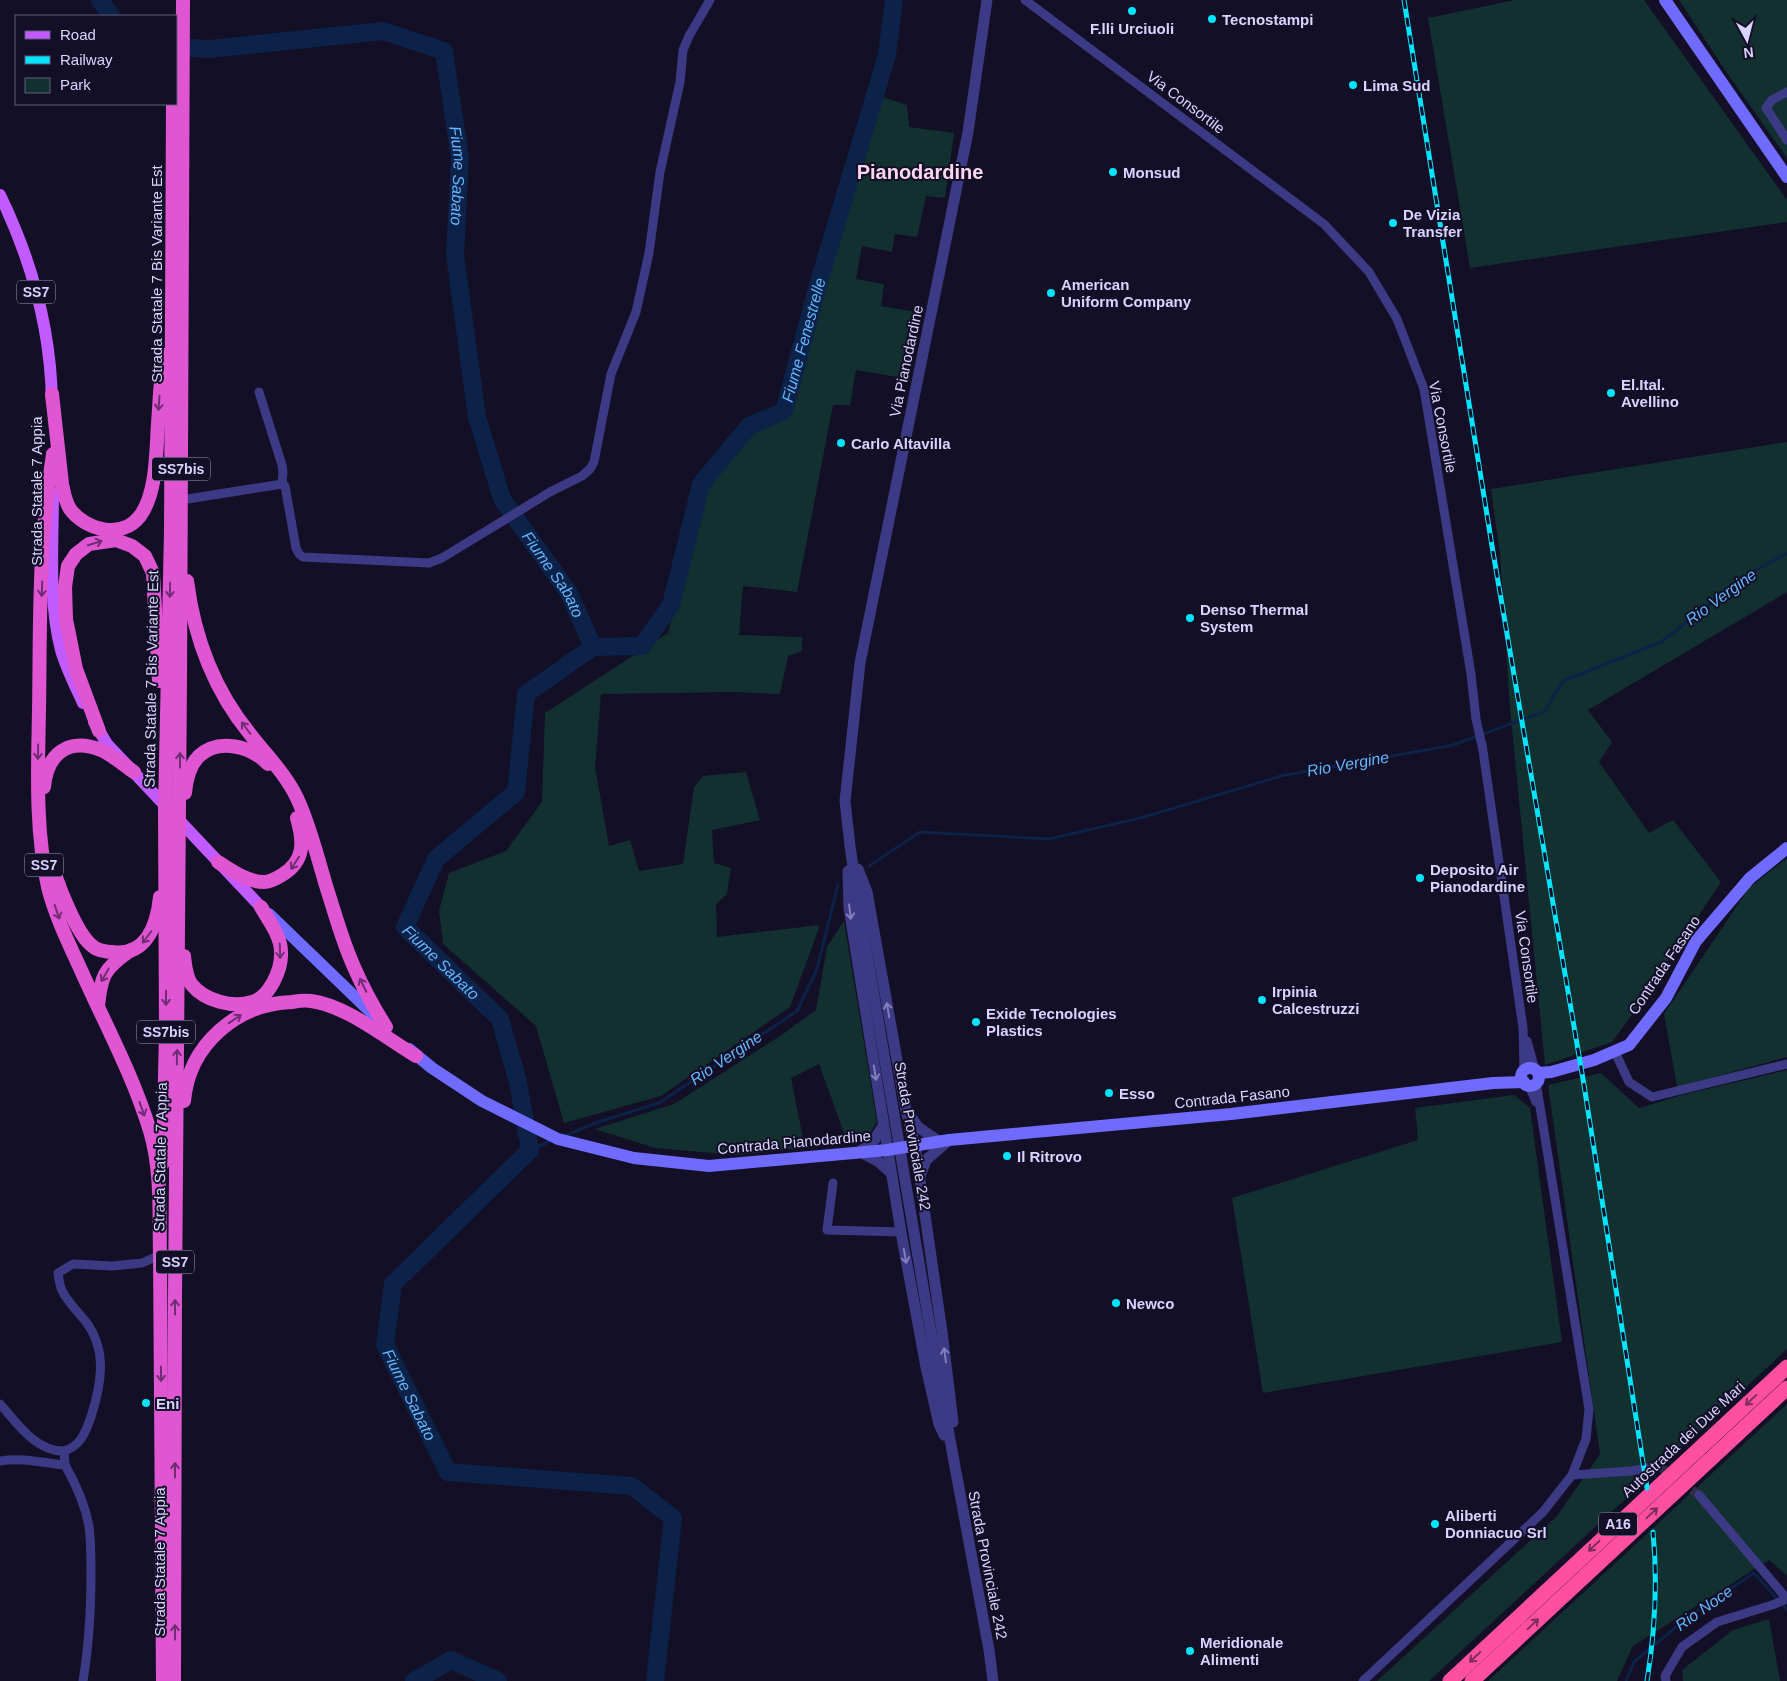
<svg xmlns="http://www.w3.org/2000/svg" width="1787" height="1681" viewBox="0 0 1787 1681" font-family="Arial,sans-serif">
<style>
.green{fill:#12302f}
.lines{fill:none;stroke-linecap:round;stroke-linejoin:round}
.stream{stroke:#0c2248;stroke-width:3}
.river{stroke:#0c2248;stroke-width:18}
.minor-tunnel{stroke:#312d47;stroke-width:9;stroke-dasharray:9 4.5;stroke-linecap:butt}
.minor{stroke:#3d3a85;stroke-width:9}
.tertiary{stroke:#3d3a85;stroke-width:11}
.secondary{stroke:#6f6bff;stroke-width:12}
.primary{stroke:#c25bff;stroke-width:12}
.trunk{stroke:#e055d1;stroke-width:14}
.motorway{stroke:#ff4fa3;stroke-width:15}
.rail-casing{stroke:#00e5ff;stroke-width:5}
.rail{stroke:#130f26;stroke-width:3;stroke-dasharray:9;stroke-linecap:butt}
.oneway{stroke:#6f2e73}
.oneway2{stroke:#837fbc}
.oneway3{stroke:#7d2c5e}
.poi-dot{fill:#00e5ff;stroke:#130f26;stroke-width:2}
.labels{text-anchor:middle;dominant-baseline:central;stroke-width:4;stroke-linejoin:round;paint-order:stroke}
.shield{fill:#130f26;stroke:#9e99be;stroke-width:1}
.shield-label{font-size:14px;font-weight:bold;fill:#d9d4ff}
.poi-label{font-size:15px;font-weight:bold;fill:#d9d4ff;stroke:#130f26;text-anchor:start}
.street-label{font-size:15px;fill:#d9d4ff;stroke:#130f26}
.water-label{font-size:16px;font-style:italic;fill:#62b6ff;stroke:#130f26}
.district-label{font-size:20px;font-weight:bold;fill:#ffd6f0;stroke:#130f26}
</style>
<rect width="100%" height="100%" fill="#130f26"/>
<!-- green -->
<g class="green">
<path d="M1515 0H1644L1787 200V222L1470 268 1428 18Z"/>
<path d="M1679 0H1787V158L1727 73Z"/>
<path d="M882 97 907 105 909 127 954 133 945 198 926 196 917 237 895 234 892 252 862 246 856 279 884 284 881 306 922 313 909 379 856 370 850 405H833L797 592 743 586 739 635 802 637V651L788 656 780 694 734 692 601 694 595 767 609 846 630 840 639 871 683 864 694 787 703 776 746 772 760 820 712 830 714 863 731 868 727 894 716 904 717 937 820 925 790 1007 661 1096 564 1123 536 1026 443 944 439 911 449 873 506 851 542 802 545 713 668 633 706 487 747 435 787 415Z"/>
<path d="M1787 442V592L1588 710 1612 742 1599 762 1649 833 1673 820 1721 882 1637 1008 1612 1042 1545 1065 1510 708 1500 555 1491 489Z"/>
<path d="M1787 858V1057L1677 1087 1664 1014 1749 888Z"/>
<path d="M844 921 877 1122 865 1141 848 1144 819 1064 791 1078 805 1148 736 1155 655 1148 595 1129 674 1104 783 1034 816 1010 827 947Z"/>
<path d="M1787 1070V1349L1429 1681H1377L1557 1516 1600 1454 1548 1085 1601 1073 1639 1108 1682 1095Z"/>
<path d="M1514 1095 1530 1108 1562 1342 1263 1393 1232 1198 1418 1140 1415 1108Z"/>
<path d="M1787 1404V1576L1769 1560 1633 1646 1617 1681H1488Z"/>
<path d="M1769 1619 1780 1681H1683L1682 1670 1733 1630Z"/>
</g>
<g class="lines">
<!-- stream -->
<g class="stream">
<path d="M869 866 920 832 1049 839 1144 817 1281 776 1453 745 1544 712 1563 681 1661 642 1751 573 1787 553"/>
<path d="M564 1136 598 1122 659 1103 797 1011 817 969 838 885"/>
<path d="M530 1150 553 1140"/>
<path d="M1626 1681 1634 1662 1688 1617 1754 1573 1787 1610"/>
</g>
<!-- river -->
<g class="river">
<path d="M100 0 111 16"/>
<path id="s1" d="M176 47 209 49 383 31 444 51 460 158 455 255 477 417 502 499 569 593 593 647 526 694 516 792 436 859 405 927 500 1019 518 1082 530 1150 393 1284 385 1345 448 1472 632 1486 673 1518 655 1681"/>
<path id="s2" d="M593 647 642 646 671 605 701 484 749 426 784 411 820 278 887 55 894 0"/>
<path d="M414 1681 451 1660 498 1681"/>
</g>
<!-- minor-tunnel -->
<path class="minor-tunnel" d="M1659 1466 1699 1495"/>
<!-- minor -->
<g class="minor">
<path d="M1025 0 1324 224 1369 272 1397 319 1424 389 1471 674 1476 719 1482 746V744L1523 1028 1524 1070"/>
<path d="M1787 92 1772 100 1766 108 1787 140"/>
<path d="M259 392 282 465 283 472 282 484"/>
<path d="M181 500 282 484 285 486 296 548 299 554 303 557 429 563 442 558 550 492 582 476 590 469 594 462 611 374 636 312 649 253 660 172 680 82 683 50 689 36 710 0"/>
<path d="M1527 1041 1535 1070"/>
<path d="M1615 1052 1629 1082 1652 1097 1787 1064"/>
<path d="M1529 1085 1536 1102"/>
<path d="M833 1183 827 1230 901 1232"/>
<path d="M0 1404C17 1423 36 1452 64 1451"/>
<path d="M0 1461C21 1457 44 1463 65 1465 76 1484 85 1505 89 1526 91 1542 91 1558 91 1573 91 1610 89 1645 83 1681"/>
<path d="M65 1465 64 1451C81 1446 85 1433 91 1417 101 1385 108 1351 86 1322 79 1313 64 1298 61 1288 59 1283 59 1278 58 1273L73 1264 112 1266 142 1263 160 1255"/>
<path d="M1572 1475 1631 1471 1659 1466"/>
<path d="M1699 1495 1787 1599"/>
<path d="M1363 1681 1543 1512 1572 1475 1586 1439 1589 1409 1536 1082"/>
<path d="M1666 1681 1665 1676 1682 1647 1717 1622 1772 1605 1787 1599"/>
</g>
<!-- tertiary -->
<g class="tertiary">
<path d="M987 0 968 132 860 663 845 801 850 846 858 901 938 1375 989 1650 993 1681"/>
<path d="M858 869 867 892 906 1110 915 1146 942 1332 953 1422"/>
<path d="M848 871 849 908 901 1232 926 1367 939 1424 944 1435"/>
<path d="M910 1115 918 1127 940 1142"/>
<path d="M883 1126 875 1139 860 1152 879 1162 891 1173"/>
<path d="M920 1176 926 1160 949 1140"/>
</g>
<!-- secondary -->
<g class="secondary">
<path d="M1665 0 1787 177"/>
<path d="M269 914 379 1020"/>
<path d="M409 1049 432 1068 482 1101 558 1139 634 1158 709 1166 887 1150 949 1140 1231 1114 1493 1083 1524 1082"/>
<circle cx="1530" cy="1077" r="9"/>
<path d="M1538 1073 1551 1072 1594 1060 1629 1045 1666 998 1696 941 1750 878 1787 848"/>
</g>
<!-- primary -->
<g class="primary">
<path d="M0 195C31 259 51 331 52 403"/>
<path d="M53 493C53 544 48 600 61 650 66 668 75 685 83 703"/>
<path d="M94 722 107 744 261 907"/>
</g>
<!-- trunk -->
<g class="trunk">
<path d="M52 394 62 484C64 493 65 501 70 509 85 530 122 540 140 516 157 493 156 452 158 424 159 401 161 378 164 355"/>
<path d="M53 454C49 482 45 511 43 540 39 596 40 653 39 710 38 769 35 829 48 887 55 915 68 942 80 968 104 1022 133 1075 150 1131 162 1171 159 1214 160 1255L163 1681"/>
<path d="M187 581C194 636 214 690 250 734 266 755 285 773 297 798 311 828 318 860 328 892 336 917 343 943 354 967 363 988 374 1008 386 1027"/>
<path d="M99 731 76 669 66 619 65 587 68 566 76 554 89 544 116 540 132 546 145 556 153 573 159 681"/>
<path d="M44 787C47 754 68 737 101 750 112 755 124 765 134 772"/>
<path d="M185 793C186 781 190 765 199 756 219 738 251 746 268 764"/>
<path d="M51 860C56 881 75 930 90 944 96 950 102 951 111 952 146 957 157 926 160 897"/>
<path d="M218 862C231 870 247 882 264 882 269 882 277 878 282 875 305 861 304 842 297 818"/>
<path d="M184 956C185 965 186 978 192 985 205 1001 233 1008 252 1002 270 997 282 969 281 952 281 936 269 921 261 907"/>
<path d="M98 1006C101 976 104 969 128 952"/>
<path d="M184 1101C189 1045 236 1004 292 1002 298 1001 305 1000 311 1001 345 1005 386 1038 416 1056"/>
<path d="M163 1163 166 1032 165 809 171 531 173 104"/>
<path d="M174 1681 175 1296 180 680 183 0"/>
</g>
<!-- motorway -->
<g class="motorway">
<path d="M1450 1681 1787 1367"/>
<path d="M1472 1681 1787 1388"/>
</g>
<!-- rail casing -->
<g class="rail-casing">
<g id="rail">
<path d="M1404 0 1492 546 1584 1085 1647 1488"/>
<path d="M1647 1681C1655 1631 1658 1583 1653 1532"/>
</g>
</g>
<!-- rail -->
<use href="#rail" class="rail"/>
</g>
<!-- one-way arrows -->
<defs><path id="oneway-shaft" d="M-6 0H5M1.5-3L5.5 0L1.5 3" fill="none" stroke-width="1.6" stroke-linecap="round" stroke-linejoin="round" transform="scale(1.25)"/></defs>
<g class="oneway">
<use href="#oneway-shaft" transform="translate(159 403) rotate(94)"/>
<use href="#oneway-shaft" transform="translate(95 543) rotate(-17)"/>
<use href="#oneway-shaft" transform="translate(42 589) rotate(92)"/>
<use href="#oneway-shaft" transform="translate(170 590) rotate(91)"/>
<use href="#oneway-shaft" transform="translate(246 728) rotate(-127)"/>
<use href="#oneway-shaft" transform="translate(38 752) rotate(91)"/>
<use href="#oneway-shaft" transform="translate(180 760) rotate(-90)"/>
<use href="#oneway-shaft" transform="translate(295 863) rotate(123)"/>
<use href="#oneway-shaft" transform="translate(57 912) rotate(71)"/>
<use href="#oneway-shaft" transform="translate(147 937) rotate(127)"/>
<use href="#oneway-shaft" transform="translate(280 951) rotate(88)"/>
<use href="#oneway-shaft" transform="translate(105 975) rotate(120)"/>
<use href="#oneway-shaft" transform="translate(363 985) rotate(-116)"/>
<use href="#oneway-shaft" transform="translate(166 998) rotate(90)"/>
<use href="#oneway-shaft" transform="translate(235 1019) rotate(-34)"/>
<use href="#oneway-shaft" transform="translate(177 1057) rotate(-89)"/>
<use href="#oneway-shaft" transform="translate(142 1109) rotate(70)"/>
<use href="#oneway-shaft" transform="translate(175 1307) rotate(-90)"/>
<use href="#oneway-shaft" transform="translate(161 1374) rotate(89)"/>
<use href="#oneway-shaft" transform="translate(175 1470) rotate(-90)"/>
<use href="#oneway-shaft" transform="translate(175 1632) rotate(-90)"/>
</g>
<g class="oneway2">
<use href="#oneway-shaft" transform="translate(850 912) rotate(83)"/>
<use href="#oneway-shaft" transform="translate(888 1010) rotate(-100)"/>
<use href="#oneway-shaft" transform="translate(875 1073) rotate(81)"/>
<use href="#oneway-shaft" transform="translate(905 1256) rotate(80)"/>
<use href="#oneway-shaft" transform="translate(945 1355) rotate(-98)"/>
</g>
<g class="oneway3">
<use href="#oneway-shaft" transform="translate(1751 1400) rotate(137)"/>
<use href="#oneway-shaft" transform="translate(1652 1513) rotate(-43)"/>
<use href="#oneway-shaft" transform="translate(1594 1546) rotate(137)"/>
<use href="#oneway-shaft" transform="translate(1533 1624) rotate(-43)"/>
<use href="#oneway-shaft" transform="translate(1475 1657) rotate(137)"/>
</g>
<!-- markers -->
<g class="poi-dot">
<circle cx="1132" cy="11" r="5"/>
<circle cx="1212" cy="19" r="5"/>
<circle cx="1353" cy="85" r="5"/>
<circle cx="1113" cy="172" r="5"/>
<circle cx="1393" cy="223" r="5"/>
<circle cx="1051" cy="293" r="5"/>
<circle cx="1611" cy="393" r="5"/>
<circle cx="841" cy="443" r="5"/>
<circle cx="1190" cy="618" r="5"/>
<circle cx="1420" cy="878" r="5"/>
<circle cx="1262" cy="1000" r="5"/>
<circle cx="976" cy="1022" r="5"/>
<circle cx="1109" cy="1093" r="5"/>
<circle cx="1007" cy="1156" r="5"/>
<circle cx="1116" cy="1303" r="5"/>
<circle cx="146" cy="1403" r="5"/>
<circle cx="1435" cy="1524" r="5"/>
<circle cx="1190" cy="1651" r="5"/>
</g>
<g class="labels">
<!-- shield labels -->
<g class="shield">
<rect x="17" y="280.5" width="38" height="23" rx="4"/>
<rect x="152" y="457.5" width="58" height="23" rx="4"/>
<rect x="25" y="853.5" width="38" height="23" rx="4"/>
<rect x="137" y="1020.5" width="58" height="23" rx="4"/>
<rect x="156" y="1250.5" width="38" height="23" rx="4"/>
<rect x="1599" y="1512.5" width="38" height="23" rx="4"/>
</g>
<g class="shield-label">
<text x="36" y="292">SS7</text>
<text x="181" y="469">SS7bis</text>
<text x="44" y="865">SS7</text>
<text x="166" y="1032">SS7bis</text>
<text x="175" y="1262">SS7</text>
<text x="1618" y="1524">A16</text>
</g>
<!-- poi labels -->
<g class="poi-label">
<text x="1222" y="19">Tecnostampi</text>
<text x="1132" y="28" text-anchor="middle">F.lli Urciuoli</text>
<text x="1363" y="85">Lima Sud</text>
<text x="1123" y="172">Monsud</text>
<text x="1403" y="214">De Vizia<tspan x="1403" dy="17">Transfer</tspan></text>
<text x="1061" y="284">American<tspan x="1061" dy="17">Uniform Company</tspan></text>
<text x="1621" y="384">El.Ital.<tspan x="1621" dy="17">Avellino</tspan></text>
<text x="851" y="443">Carlo Altavilla</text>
<text x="1200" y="609">Denso Thermal<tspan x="1200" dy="17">System</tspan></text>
<text x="1430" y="869">Deposito Air<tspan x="1430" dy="17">Pianodardine</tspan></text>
<text x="1272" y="991">Irpinia<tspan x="1272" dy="17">Calcestruzzi</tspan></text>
<text x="986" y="1013">Exide Tecnologies<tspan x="986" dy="17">Plastics</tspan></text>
<text x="1119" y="1093">Esso</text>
<text x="1017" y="1156">Il Ritrovo</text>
<text x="1126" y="1303">Newco</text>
<text x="156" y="1403">Eni</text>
<text x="1445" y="1515">Aliberti<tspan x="1445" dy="17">Donniacuo Srl</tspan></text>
<text x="1200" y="1642">Meridionale<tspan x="1200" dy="17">Alimenti</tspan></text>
</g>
<!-- street labels -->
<g class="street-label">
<text transform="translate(1186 102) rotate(37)">Via Consortile</text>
<text transform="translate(156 274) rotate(-90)">Strada Statale 7 Bis Variante Est</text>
<text transform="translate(906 361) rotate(-78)">Via Pianodardine</text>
<text transform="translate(1443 427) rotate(79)">Via Consortile</text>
<text transform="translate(36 491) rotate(-90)">Strada Statale 7 Appia</text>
<text transform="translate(151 679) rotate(-89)">Strada Statale 7 Bis Variante Est</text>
<text transform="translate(1527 957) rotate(82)">Via Consortile</text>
<text transform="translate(1664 965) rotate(-56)">Contrada Fasano</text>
<text transform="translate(1232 1097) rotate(-6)">Contrada Fasano</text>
<text transform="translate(913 1136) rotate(80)">Strada Provinciale 242</text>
<text transform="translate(794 1142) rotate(-5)">Contrada Pianodardine</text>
<text transform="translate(160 1157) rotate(-89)">Strada Statale 7 Appia</text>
<text transform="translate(1683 1439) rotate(-43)">Autostrada dei Due Mari</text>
<text transform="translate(159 1562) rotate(-90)">Strada Statale 7 Appia</text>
<text transform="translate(988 1565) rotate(79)">Strada Provinciale 242</text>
</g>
<!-- water labels -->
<g class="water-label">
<text stroke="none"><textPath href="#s1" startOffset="398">Fiume Sabato</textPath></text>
<text stroke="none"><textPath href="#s2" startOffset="411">Fiume Fenestrelle</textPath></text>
<text stroke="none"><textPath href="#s1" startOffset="818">Fiume Sabato</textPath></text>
<text transform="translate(1721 597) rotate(-36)">Rio Vergine</text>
<text transform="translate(1348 764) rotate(-10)">Rio Vergine</text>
<text stroke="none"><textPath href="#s1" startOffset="1311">Fiume Sabato</textPath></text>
<text transform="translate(726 1058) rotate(-34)">Rio Vergine</text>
<text stroke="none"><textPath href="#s1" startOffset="1836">Fiume Sabato</textPath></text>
<text transform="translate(1704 1608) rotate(-35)">Rio Noce</text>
</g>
<!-- district labels -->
<g class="district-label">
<text x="920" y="172">Pianodardine</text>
</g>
</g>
<!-- legend -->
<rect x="15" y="15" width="162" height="90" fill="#130f26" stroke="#625e7d"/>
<rect x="25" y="31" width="25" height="8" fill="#c25bff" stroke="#625e7d"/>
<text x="60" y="40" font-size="15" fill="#d9d4ff">Road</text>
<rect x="25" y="56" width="25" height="8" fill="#00e5ff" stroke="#625e7d"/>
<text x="60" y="65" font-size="15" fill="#d9d4ff">Railway</text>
<rect x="25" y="78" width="25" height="15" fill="#12302f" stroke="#625e7d"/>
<text x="60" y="90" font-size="15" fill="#d9d4ff">Park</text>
<!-- north arrow -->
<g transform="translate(1747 40) rotate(173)" stroke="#130f26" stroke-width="4" paint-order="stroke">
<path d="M0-4L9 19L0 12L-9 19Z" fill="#d9d4ff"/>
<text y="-8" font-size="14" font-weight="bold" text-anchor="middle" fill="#d9d4ff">N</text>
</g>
</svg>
